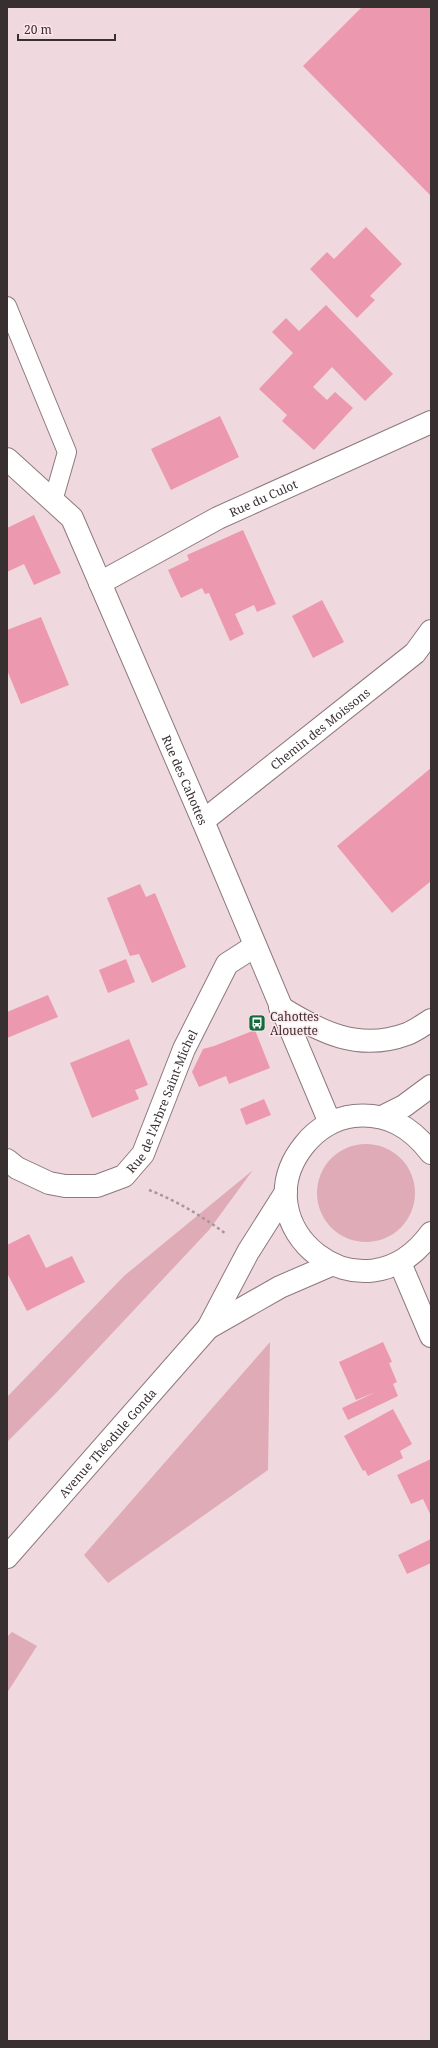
<svg xmlns="http://www.w3.org/2000/svg" width="438" height="2048" viewBox="0 0 438 2048" font-family="'Noto Serif',serif">
<style>
.green{fill:#dfabb7}
.building{fill:#ec98ae}
.lines{fill:none;stroke-linecap:round;stroke-linejoin:round}
.lane-casing{stroke:#8d787d;stroke-width:20}
.street-casing{stroke:#8d787d;stroke-width:24}
.secondary-casing{stroke:#8d787d;stroke-width:24}
.path{stroke:#a8979b;stroke-width:2.5;stroke-dasharray:3 3;stroke-linecap:butt}
.lane{stroke:#fff;stroke-width:18}
.street{stroke:#fff;stroke-width:22}
.secondary{stroke:#fff;stroke-width:22}
.labels{text-anchor:middle;dominant-baseline:central;stroke-width:3;stroke-linejoin:round;paint-order:stroke}
.street-label{font-size:12px;fill:#382f31;stroke:#fee6eb}
.poi-label{font-size:12px;fill:#382f31;stroke:#fee6eb;text-anchor:start}
</style>
<rect width="100%" height="100%" fill="#f0d9de"/>
<!-- green -->
<g class="green">
<circle cx="366" cy="1193" r="49"/>
<path d="M253 1170 209 1230 57 1392 7 1442V1397L124 1276Z"/>
<path d="M270 1342 268 1470 108 1583 84 1555Z"/>
<path d="M12 1632 37 1646 7 1693V1637Z"/>
</g>
<!-- building -->
<g class="building">
<path d="M362 7H431V196L303 66Z"/>
<path d="M366 227 402 264 370 296 375 300 357 318 310 269 327 252 334 259Z"/>
<path d="M326 305 393 374 365 401 332 367 313 387 327 400 335 392 353 408 314 450 282 421 287 415 259 389 293 353 272 332 286 318 299 331Z"/>
<path d="M220 416 239 457 171 490 151 449Z"/>
<path d="M34 515 61 573 34 585 24 564 7 572V528Z"/>
<path d="M243 530 276 604 257 612 254 605 235 614 244 634 230 641 209 593 205 594 202 588 181 598 168 570 189 560 187 555Z"/>
<path d="M322 600 344 642 313 658 292 616Z"/>
<path d="M41 617 69 685 21 704 7 670V630Z"/>
<path d="M431 768V881L392 913 337 846Z"/>
<path d="M140 884 146 897 155 893 186 967 152 983 139 954 130 956 107 898Z"/>
<path d="M126 959 135 982 108 993 99 970Z"/>
<path d="M48 995 58 1017 7 1038V1012Z"/>
<path d="M255 1030 270 1068 229 1084 226 1076 199 1087 192 1072 203 1049 214 1046Z"/>
<path d="M129 1039 148 1085 135 1090 139 1099 92 1118 70 1063Z"/>
<path d="M264 1099 271 1115 246 1125 240 1109Z"/>
<path d="M29 1234 46 1268 72 1256 85 1282 27 1311 7 1273V1245Z"/>
<path d="M383 1342 392 1362 389 1363 397 1382 393 1384 398 1396 348 1420 342 1408 376 1392 356 1400 339 1362Z"/>
<path d="M393 1409 412 1444 400 1451 403 1458 368 1476 365 1470 363 1471 344 1436Z"/>
<path d="M431 1459V1516L423 1499 411 1504 397 1475Z"/>
<path d="M431 1539V1563L407 1574 398 1555Z"/>
</g>
<g class="lines">
<!-- lane casing -->
<g class="lane-casing">
<path id="lane" d="M7 306 67 452 53 501"/>
</g>
<!-- street casing -->
<g class="street-casing">
<g id="street">
<path id="s1" d="M100 583 218 518 431 422"/>
</g>
</g>
<!-- secondary casing -->
<g class="secondary-casing">
<g id="secondary">
<path id="s2" d="M7 459 72 518 203 821 330 1123"/>
<path id="s3" d="M203 821 415 653 431 631"/>
<path d="M280 1007C320 1032 359 1052 407 1034 415 1031 423 1025 431 1020"/>
<path d="M382 1117 404 1106 431 1086"/>
<path d="M431 1153C411 1127 388 1113 354 1116 335 1118 317 1129 305 1144 238 1225 362 1328 431 1233"/>
<path id="s4" d="M7 1160 17 1168 49 1183 65 1186H97L124 1176 143 1154 184 1049 227 964 255 946"/>
<path d="M400 1263 431 1336"/>
<path d="M208 1328 280 1287 331 1265"/>
<path id="s5" d="M7 1557 208 1328 248 1252 286 1192"/>
</g>
</g>
<!-- path -->
<path class="path" d="M149 1190C177 1201 202 1216 226 1234"/>
<!-- lane -->
<use href="#lane" class="lane"/>
<!-- street -->
<use href="#street" class="street"/>
<!-- secondary -->
<use href="#secondary" class="secondary"/>
</g>
<!-- icons -->
<defs>
<g id="bus-square" transform="scale(0.9)"><rect x="-9" y="-9" width="18" height="18" rx="4" fill="#146a3c" stroke="#fee6eb"/><path d="M-5-6H5V4H4V6H2V4H-2V6H-4V4H-5ZM-3.5-4V0h7V-4ZM-3.5 1.2v1.5H-2V1.2ZM2 1.2v1.5H3.5V1.2Z" fill="#fff"/></g>
</defs>
<g fill-rule="evenodd">
<use href="#bus-square" x="257" y="1023"/>
</g>
<g class="labels">
<!-- street labels -->
<g class="street-label">
<text stroke="none"><textPath href="#s1" startOffset="184">Rue du Culot</textPath></text>
<text stroke="none"><textPath href="#s3" startOffset="149">Chemin des Moissons</textPath></text>
<text stroke="none"><textPath href="#s2" startOffset="373">Rue des Cahottes</textPath></text>
<text stroke="none"><textPath href="#s4" startOffset="210">Rue de l'Arbre Saint-Michel</textPath></text>
<text stroke="none"><textPath href="#s5" startOffset="152">Avenue Théodule Gonda</textPath></text>
</g>
<!-- poi labels -->
<g class="poi-label">
<text x="270" y="1016">Cahottes<tspan x="270" dy="14">Alouette</tspan></text>
</g>
</g>
<!-- border -->
<rect width="438" height="2048" fill="none" stroke="#382f31" stroke-width="16"/>
<!-- scale -->
<path d="M18 34v6h97v-6" fill="none" stroke="#382f31" stroke-width="2"/>
<text x="24" y="34" font-size="12" fill="#382f31" stroke="#fee6eb" stroke-width="3" paint-order="stroke">20 m</text>
</svg>
